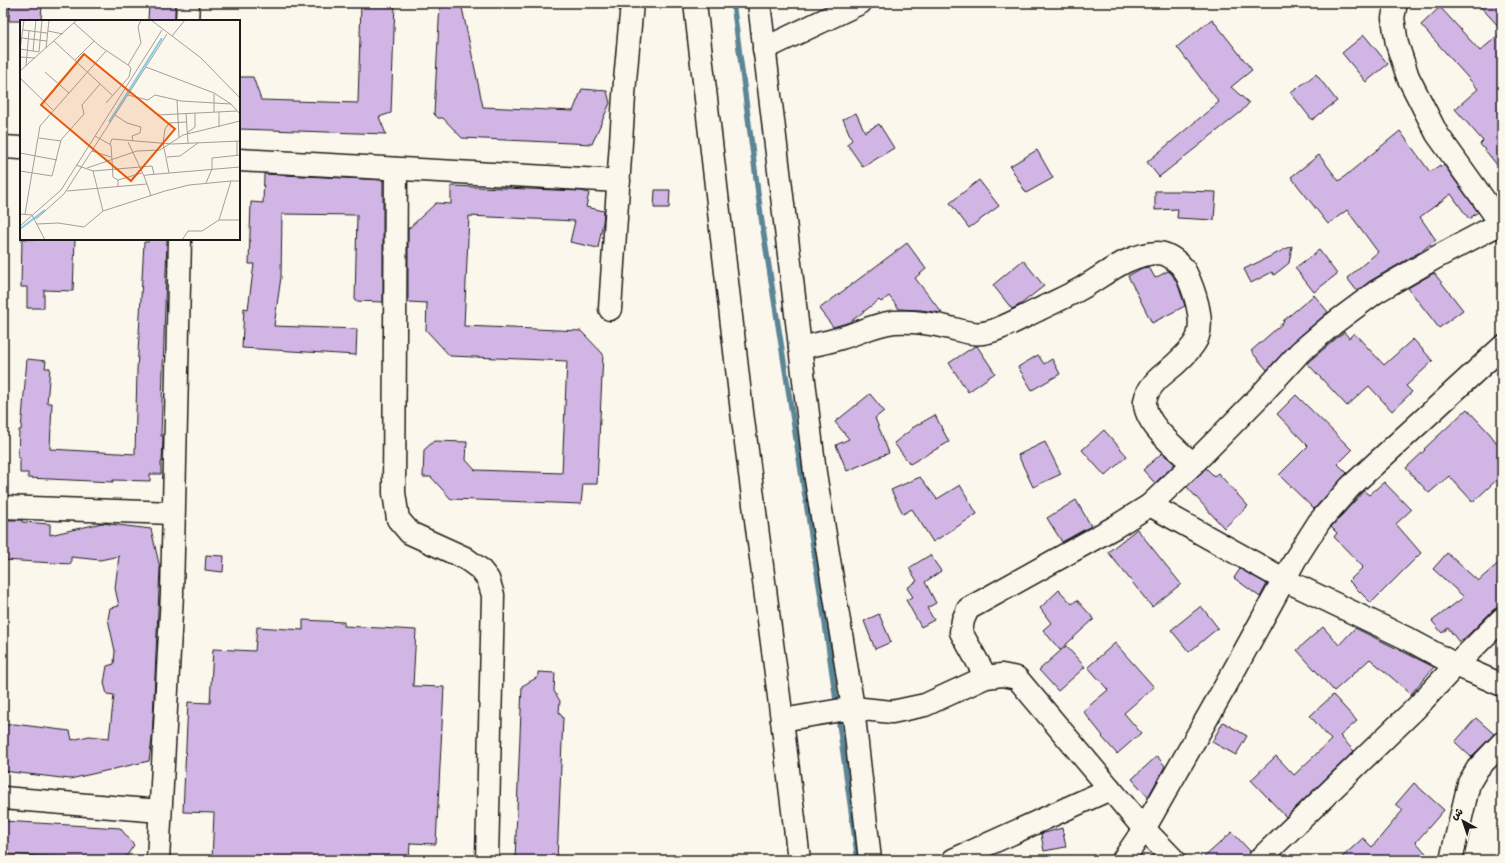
<svg xmlns="http://www.w3.org/2000/svg" width="1505" height="863" viewBox="0 0 1505 863" font-family="'Patrick Hand','Playpen Sans Arabic',sans-serif">
<style>
.lines{fill:none;stroke-linecap:round;stroke-linejoin:round}
.stream{stroke:#5c8596;stroke-width:5.5}
.building{fill:#d1b6e5;stroke:#1c1c1c}
.minor-casing{stroke:#1c1c1c;stroke-width:25}
.minor{stroke:#fbf7ec;stroke-width:22}
.inset-river{fill:none;stroke:#86cbe7;stroke-width:2}
.inset-road{fill:none;stroke:#a29f99;stroke-width:1}
.view{fill:#e8590c;fill-opacity:0.15;stroke:#e8590c;stroke-width:2}
.inset-edge{fill:none;stroke:#1c1c1c;stroke-width:2}
</style>
<rect width="100%" height="100%" fill="#fbf7ec"/>
<filter id="ink" filterUnits="userSpaceOnUse"><feTurbulence type="fractalNoise" baseFrequency=".025" numOctaves="2"/><feDisplacementMap in="SourceGraphic" scale="8" xChannelSelector="R" yChannelSelector="G"/><feConvolveMatrix kernelMatrix="1 2 1 2 8 2 1 2 1" color-interpolation-filters="sRGB"/></filter>
<g filter="url(#ink)">
<g class="lines">
<!-- stream -->
<g class="stream">
<path d="M733 3 762 223 824 616 837 707"/>
<path d="M838 716 858 860"/>
</g>
</g>
<!-- building -->
<g class="building">
<path d="M10 3H42L41 21H9Z"/>
<path d="M149 3H175V21H148Z"/>
<path d="M361 3H395L391 113 379 117 386 134 239 129V77H253L261 100 358 103Z"/>
<path d="M440 3H461L483 107 573 111 582 89 607 91 610 103 592 144 462 138 443 118H438L434 114Z"/>
<path d="M1477 3H1502V30Z"/>
<path d="M1440 7 1480 51 1502 32V171L1480 144 1483 141 1455 109 1478 89 1421 25Z"/>
<path d="M1212 19 1252 70 1231 87 1249 103 1241 112 1159 177 1147 162 1219 102 1177 47Z"/>
<path d="M1364 35 1388 64 1366 82 1342 53Z"/>
<path d="M1316 74 1337 101 1312 120 1291 93Z"/>
<path d="M856 113 865 132 879 124 894 148 863 167 847 144 852 140 843 119Z"/>
<path d="M1400 131 1430 172 1440 165 1441 167 1444 165 1478 212 1469 219 1451 194 1420 217 1436 240 1420 252 1370 281 1357 291 1347 278 1378 252 1347 210 1328 224 1291 177 1319 155 1339 181Z"/>
<path d="M1037 150 1053 178 1026 193 1010 166Z"/>
<path d="M264 174 383 180V302L355 301 357 215 282 214 281 277 274 326 357 329 356 355 242 348 244 308 248 309 254 264H249L251 202 263 203Z"/>
<path d="M979 180 999 206 969 228 950 203Z"/>
<path d="M451 186 581 191 589 193 586 207 604 211 603 222 598 248 570 242 575 221 469 216 464 326 581 331 603 354 597 484H583L581 504 451 499 431 477H423L424 450 434 441 467 442 466 460 475 470 562 473 567 361 450 356 426 330 427 303 408 302V229L436 203 451 204Z"/>
<path d="M655 190H670L669 208H654Z"/>
<path d="M1155 191H1184L1216 192 1214 220 1177 218 1178 209 1155 210Z"/>
<path d="M22 239H75L73 291 44 290V308H27V287H21Z"/>
<path d="M149 239H167L161 436H163L162 462H161V474H150V481L113 480V482L28 478V473H20V458H18L19 430H21L27 359 46 361 45 368H50L47 403H52L50 449 135 454 137 371 144 242H148Z"/>
<path d="M907 243 926 269 915 278 942 313 921 310 899 309 889 296 881 302 879 300 850 322 833 327 819 309Z"/>
<path d="M1292 246 1289 263 1274 275 1272 272 1251 283 1244 269Z"/>
<path d="M1319 250 1337 274 1314 292 1295 268Z"/>
<path d="M1023 260 1044 286 1021 304 1012 309 993 285Z"/>
<path d="M1149 267 1155 278 1168 271 1172 274 1178 285 1185 306 1152 323 1128 276 1142 268Z"/>
<path d="M1434 273 1463 310 1439 328 1408 288Z"/>
<path d="M1314 295 1328 312 1292 343 1267 370 1251 351 1284 322 1283 321Z"/>
<path d="M1344 332 1349 338 1354 333 1384 365 1413 339 1433 361 1406 386 1412 392 1392 411 1369 386 1347 406 1307 363Z"/>
<path d="M975 346H977L995 373 968 392 949 363Z"/>
<path d="M1038 355 1044 364 1052 359 1060 374 1032 390 1018 367Z"/>
<path d="M870 394 884 411 875 418 889 453 847 471 836 445 849 439 835 422Z"/>
<path d="M1296 395 1352 450 1338 464 1347 473 1314 509 1279 475 1308 446 1277 414Z"/>
<path d="M1467 409 1490 434 1502 450V475L1473 502 1449 476 1429 493 1406 468 1425 450 1424 449Z"/>
<path d="M935 415 949 442 910 464 894 443 912 429V428Z"/>
<path d="M1104 430 1127 456 1105 476 1082 450Z"/>
<path d="M1045 442 1061 474 1033 487 1018 455Z"/>
<path d="M1162 453 1175 464 1155 483 1143 470Z"/>
<path d="M1206 468 1214 476 1218 473 1248 506 1224 528 1187 487Z"/>
<path d="M920 477 937 499 960 485 977 514 933 542 912 509 903 514 891 490Z"/>
<path d="M1384 482 1411 510 1396 524 1421 553 1371 603 1349 581 1363 567 1334 537 1337 533 1331 527 1364 491 1369 495Z"/>
<path d="M1076 500 1091 526 1062 542 1047 518Z"/>
<path d="M3 520H22V522L50 524V535L102 523 151 529 160 568 152 739 149 761 70 779 3 771V726L14 724 70 731 72 740 89 736 109 738 114 695 107 694 104 683 107 666 114 664 115 651 108 619 110 608 119 606 115 588 119 556 100 560 71 557V564L3 560Z"/>
<path d="M1137 529 1181 584 1152 607 1108 552Z"/>
<path d="M1447 553 1478 581 1502 560V607H1498L1493 610 1467 636 1459 642 1448 628 1442 633 1432 621 1464 597 1433 569Z"/>
<path d="M206 555 224 556 223 572 205 570Z"/>
<path d="M930 555 941 571 925 582 936 603 927 608 934 620 921 627 906 600 913 597 907 588 917 581 909 568Z"/>
<path d="M1240 569 1267 584 1260 597 1234 578Z"/>
<path d="M1059 590 1072 604 1077 600 1094 619 1060 650 1043 630 1051 623 1040 608Z"/>
<path d="M1201 606 1218 628 1189 652 1171 630Z"/>
<path d="M879 614 891 642 875 649 864 621Z"/>
<path d="M303 620 344 622V626L416 630 413 686 444 687 436 844 410 843 409 860H212L214 813 183 812 188 702 210 703 213 649 255 651 257 627 303 630Z"/>
<path d="M1323 627 1339 645 1355 628 1434 667 1411 694 1370 659 1334 691 1297 650Z"/>
<path d="M1115 643 1154 687 1124 713 1141 733 1117 754 1102 737 1103 736 1083 711 1108 690 1088 667Z"/>
<path d="M1066 646 1085 667 1058 691 1039 670Z"/>
<path d="M538 672 555 673 554 691 560 701 559 712 563 718 557 860H515L522 686 538 677Z"/>
<path d="M1333 695 1357 721 1340 736 1354 751 1286 817 1251 780 1276 756 1294 775 1331 740 1310 716Z"/>
<path d="M1476 718 1494 734 1471 757 1455 742Z"/>
<path d="M1223 722 1247 736 1236 755 1212 742Z"/>
<path d="M1157 756 1165 766 1148 797 1132 779Z"/>
<path d="M1414 783 1444 810 1416 842 1432 860H1339L1363 838 1372 847 1403 810 1396 804Z"/>
<path d="M3 821 120 828 134 845 124 860 3 854Z"/>
<path d="M1062 828 1066 847 1044 851 1041 834Z"/>
<path d="M1232 832 1250 851 1247 860H1201Z"/>
</g>
<g class="lines">
<!-- minor casing -->
<g class="minor-casing">
<g id="minor">
<path d="M695 3 742 412 782 720 799 860"/>
<path d="M759 3 815 473 853 708 870 860"/>
<path d="M1396 3 1393 18 1397 44 1408 77 1437 134 1502 225"/>
<path d="M187 21 188 3"/>
<path d="M764 49 860 3"/>
<path d="M3 147 21 148"/>
<path d="M239 160 619 181"/>
<path d="M396 169 394 493 398 519 410 533 465 558 480 569 488 579 493 595 487 860"/>
<path d="M610 309 625 81 632 3"/>
<path d="M800 348C814 345 828 342 841 338 859 333 875 324 894 322 911 321 929 323 946 327 968 332 977 338 1000 328 1013 323 1025 316 1038 310 1052 303 1068 296 1082 288 1106 274 1128 254 1158 253 1168 253 1182 264 1186 273 1194 290 1204 318 1198 336 1195 347 1175 365 1166 372 1157 379 1147 390 1145 401 1143 423 1178 450 1193 464"/>
<path d="M1150 505 1285 580 1406 638 1456 665 1502 685"/>
<path d="M3 507 173 513"/>
<path d="M986 677 961 632 963 620 968 609 1115 527 1150 505 1193 464 1259 397 1300 352 1333 324 1376 292 1435 258 1484 232 1502 223"/>
<path d="M782 720 853 708 892 712 925 705 986 677 1002 675 1017 678 1144 829 1174 860"/>
<path d="M3 798 160 811"/>
<path d="M158 860 172 594 180 239"/>
<path d="M953 860 1110 789"/>
<path d="M1123 860 1144 829 1226 685 1296 558 1319 522 1350 487 1502 347"/>
<path d="M1259 860 1416 708 1456 665 1502 619"/>
<path d="M1451 860 1469 783 1478 768 1502 743"/>
</g>
</g>
<!-- minor -->
<use href="#minor" class="minor"/>
</g>
</g>
<!-- overview -->
<g transform="translate(20 20)">
<rect width="220" height="220" fill="#fbf7ec"/>
<path class="inset-river" d="M89 102 142 18M0 209 25 190"/>
<path class="inset-road" d="M131 0 181 38 220 78M54 3 81 27 108 45M3 10 27 13M28 11 43 14M152 16 165 0M2 18 27 21M34 21 92 75M26 28 29 0M0 29 19 32M0 30 4 0M13 31 16 0M19 32 22 0M0 37 15 38M55 40 74 21M6 46 9 11M126 47 194 73 211 84 220 94M0 51 57 0M25 52 49 73M0 58 33 90M194 74V92M108 75 128 80 135 75 161 81 211 84M157 80 159 117M86 83 109 57 111 48 108 45 121 23 118 7 121 0M166 93 168 123M95 95 107 103 121 107 120 113 112 116 113 121M138 95 217 91M199 107V92M167 113 175 107V93M75 116 91 125 93 157 98 160V166M19 118 41 121M217 121V136M108 122 124 156M90 124 92 119 152 124 220 121M72 131 91 137M0 133 37 140M147 137 160 136 178 123M56 145 73 151 83 191M67 148 117 131 140 130 163 115 220 101M0 151 32 156 41 120 64 94 62 85 80 64M73 151 132 146 134 154M149 153 143 123 145 109 149 103 167 102M98 160 122 153M220 161V147M186 163 192 149V138L220 135M127 164 131 176M47 171 127 164 124 156 126 155 220 147M0 194 12 195 25 220M5 194 20 106 86 31M16 199 44 174 147 14M199 200H220M17 204 38 203 64 207 83 191 145 171 169 165 211 161M0 206 41 170 142 10M162 220 168 211H182L199 200 211 161H220"/>
<path class="view" d="M64 34 155 109 111 161 21 85Z"/>
<rect width="220" height="220" class="inset-edge"/>
</g>
<!-- margin -->
<rect width="1505" height="863" fill="none" stroke="#fbf7ec" stroke-width="16"/>
<rect x="8" y="8" width="1489" height="847" fill="none" stroke="#1c1c1c" stroke-width="1.5" filter="url(#ink)"/>
<!-- north arrow -->
<g transform="translate(1463 821) rotate(320)" stroke="#fbf7ec" stroke-width="3" paint-order="stroke">
<path d="M0-3L7 15L0 10L-7 15Z" fill="#1c1c1c"/>
<text y="-6" font-size="11" font-weight="bold" text-anchor="middle" fill="#1c1c1c">ش</text>
</g>
</svg>
